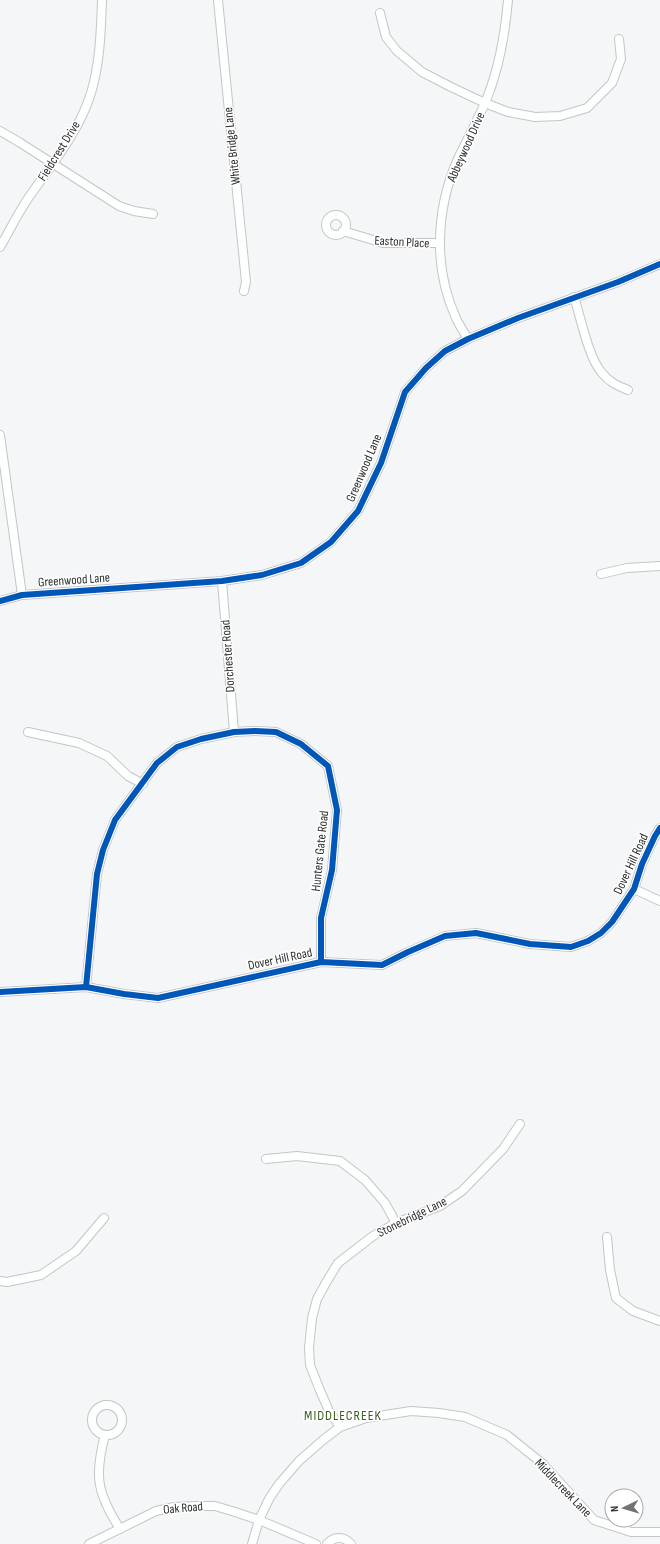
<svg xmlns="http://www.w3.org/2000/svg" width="660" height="1544" viewBox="0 0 660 1544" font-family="'Sofia Sans Condensed',sans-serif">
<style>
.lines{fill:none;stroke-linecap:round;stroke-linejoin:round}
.street-casing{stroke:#c4c5c7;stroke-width:10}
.street{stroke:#fdfefe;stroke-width:8}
.cycleway-casing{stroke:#fff;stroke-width:8}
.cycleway{stroke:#0057b8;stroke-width:6}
.labels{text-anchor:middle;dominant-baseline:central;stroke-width:3;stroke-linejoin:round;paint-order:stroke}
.street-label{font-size:13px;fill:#2c2d2f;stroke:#fff}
.neighbourhood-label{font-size:14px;letter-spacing:1px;fill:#395d1f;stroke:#fff}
</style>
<rect width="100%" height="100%" fill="#f4f6f8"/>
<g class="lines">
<!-- street casing -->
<g class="street-casing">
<g id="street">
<path d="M218 0 246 282 244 291"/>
<path d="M380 13 386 37 397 51 422 72 451 87 485 103 508 112 535 117 560 116 587 108 612 83 621 59 619 39"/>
<path d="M0 131 19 142 119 206 134 211 153 214"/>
<circle cx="336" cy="225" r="10"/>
<path d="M343 231 383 243H439"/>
<path d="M0 247C10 230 18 213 29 197 52 164 79 132 91 93 100 64 101 30 102 0"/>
<path d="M574 297C581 318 588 357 602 373 609 382 618 386 628 390"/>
<path d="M468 339C464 332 459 325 456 318 433 268 436 210 457 161 466 142 476 123 485 103 499 70 505 35 508 0"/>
<path d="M0 435 22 595"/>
<path d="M601 574 627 568 660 566"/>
<path d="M222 581 234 732"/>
<path d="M0 601 22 595 222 581 262 575 301 563 331 542 358 511 381 463 405 392 426 368 445 351 468 339 518 318 618 282 660 264"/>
<path d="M28 732 79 743 107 756 128 776 143 784"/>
<path d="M634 889 660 901"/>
<path d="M86 987 97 874 103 850 115 820 157 763 177 747 201 739 234 732 255 731 276 732 301 744 328 766 337 810 332 870 321 918V962"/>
<path d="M0 992 86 987 124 994 158 998 321 962 382 965 408 952 445 936 476 933 530 944 571 947 588 941 601 933 612 922 634 889 642 864 655 836 660 828"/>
<path d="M266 1159 297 1156 340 1161 365 1180 385 1203 396 1223"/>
<path d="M607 1237 610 1270 616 1298 633 1311 660 1321"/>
<path d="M0 1281 7 1282 41 1275 76 1251 104 1218"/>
<circle cx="107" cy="1420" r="15"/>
<path d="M340 1427 329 1411 319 1388 310 1365 309 1348 312 1318 317 1299 327 1281 338 1263 373 1236 396 1223 440 1206 462 1191 503 1149 520 1124"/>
<path d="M105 1435C94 1476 97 1493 120 1529"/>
<path d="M89 1544 156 1511 174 1507 196 1506H215L232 1511 259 1520 316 1544"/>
<path d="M252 1544 259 1520 269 1499 279 1484 299 1461 323 1440 340 1427 366 1418 411 1411 439 1413 465 1417 507 1435 543 1464 594 1520 631 1532H660"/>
<path d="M327 1544C334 1536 344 1536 351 1544"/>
</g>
</g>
<!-- street -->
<use href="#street" class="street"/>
<!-- cycleway casing -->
<g class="cycleway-casing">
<g id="cycleway">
<path d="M0 601 22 595 222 581 262 575 301 563 331 542 358 511 381 463 405 392 426 368 445 351 468 339 518 318 618 282 660 264"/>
<path d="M86 987 97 874 103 850 115 820 157 763 177 747 201 739 234 732 255 731 276 732 301 744 328 766 337 810 332 870 321 918V962"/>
<path d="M0 992 86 987 124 994 158 998 321 962 382 965 408 952 445 936 476 933 530 944 571 947 588 941 601 933 612 922 634 889 642 864 655 836 660 828"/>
</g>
</g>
<!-- cycleway -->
<use href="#cycleway" class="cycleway"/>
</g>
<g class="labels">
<!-- street labels -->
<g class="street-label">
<text transform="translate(232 146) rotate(-96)">White Bridge Lane</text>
<text transform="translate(466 147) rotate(-66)">Abbeywood Drive</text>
<text transform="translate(59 151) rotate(-58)">Fieldcrest Drive</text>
<text transform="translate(402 242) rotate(3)">Easton Place</text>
<text transform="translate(364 468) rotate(-67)">Greenwood Lane</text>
<text transform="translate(74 580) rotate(-4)">Greenwood Lane</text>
<text transform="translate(228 656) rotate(-94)">Dorchester Road</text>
<text transform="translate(320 851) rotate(-84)">Hunters Gate Road</text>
<text transform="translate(631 864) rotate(-65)">Dover Hill Road</text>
<text transform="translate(280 959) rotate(-12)">Dover Hill Road</text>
<text transform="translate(412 1217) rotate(-26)">Stonebridge Lane</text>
<text transform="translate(563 1488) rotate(46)">Middlecreek Lane</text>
<text transform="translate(183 1508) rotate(-5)">Oak Road</text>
</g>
<!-- neighbourhood labels -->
<g class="neighbourhood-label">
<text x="343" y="1415">MIDDLECREEK</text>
</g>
</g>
<!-- north arrow -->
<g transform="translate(624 1508) rotate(265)"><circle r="19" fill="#ffffff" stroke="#ababac"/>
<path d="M0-3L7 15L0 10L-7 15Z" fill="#727375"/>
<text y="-6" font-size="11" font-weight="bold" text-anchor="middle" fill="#2c2d2f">N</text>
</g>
</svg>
